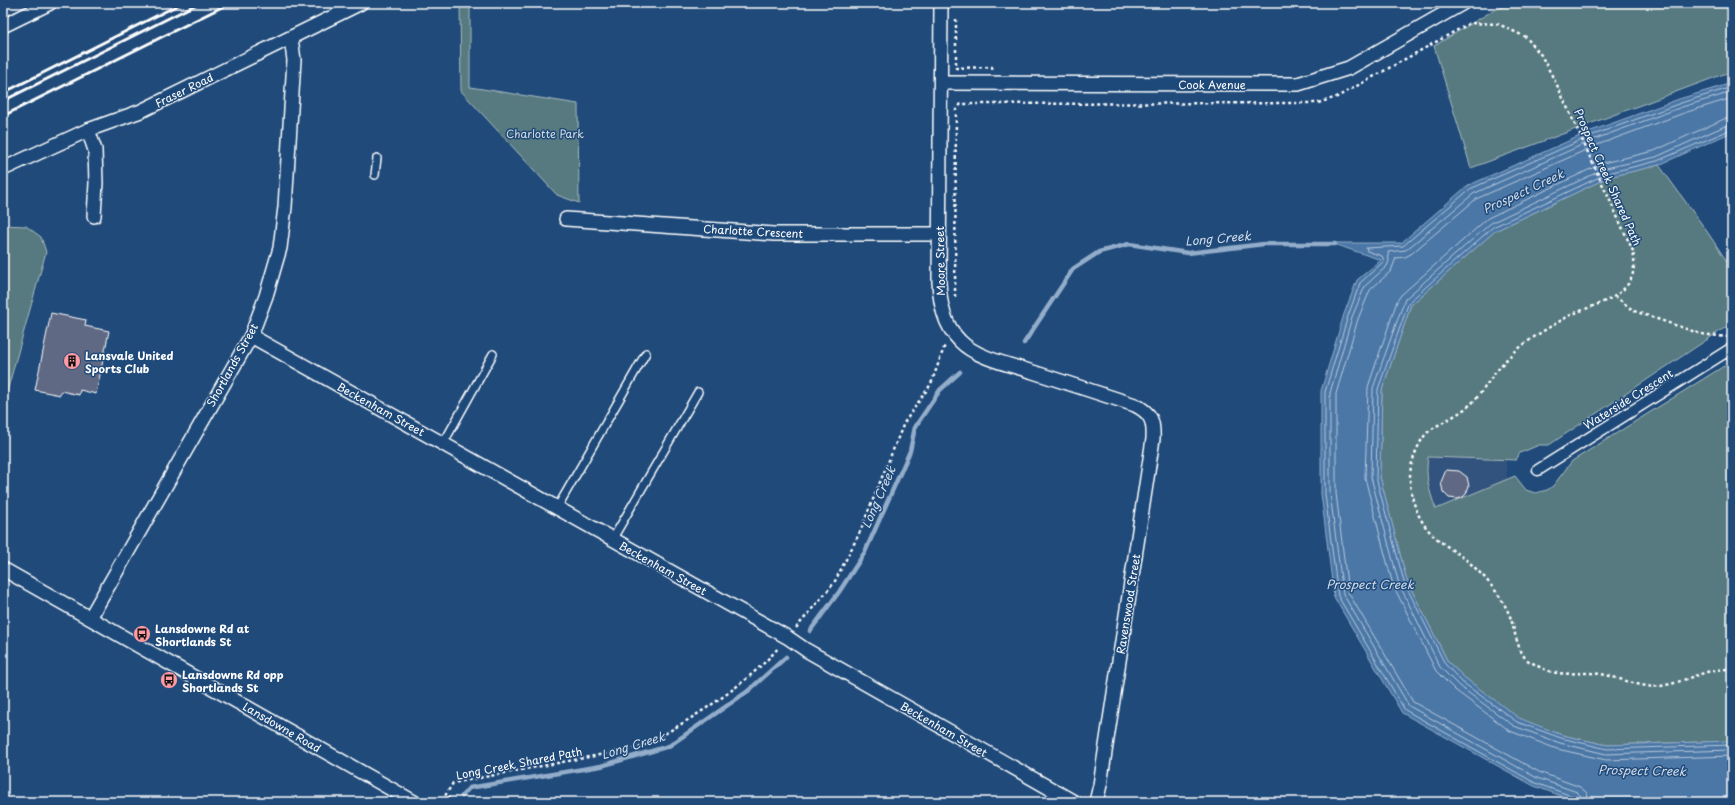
<svg xmlns="http://www.w3.org/2000/svg" width="1735" height="805" viewBox="0 0 1735 805" font-family="'Playpen Sans',sans-serif">
<style>
.built{fill:#33537d}
.green{fill:#577a80;stroke:#abbcc0}
.water{fill:#4b77a6;stroke:#93adca}
.lines{fill:none;stroke-linecap:round;stroke-linejoin:round}
.shore{stroke:#b7c9db;stroke-width:1}
.stream{stroke:#93adca;stroke-width:4.5}
.building{fill:#616984;stroke:#fff}
.service-casing{stroke:#fff;stroke-width:10}
.pedestrian-casing{stroke:#fff;stroke-width:13}
.minor-casing{stroke:#fff;stroke-width:16}
.path{stroke:#fff;stroke-width:2.5;stroke-dasharray:3 3;stroke-linecap:butt}
.service{stroke:#1f4a7a;stroke-width:7}
.pedestrian{stroke:#1f4a7a;stroke-width:10}
.minor{stroke:#1f4a7a;stroke-width:13}
.rail{stroke:#fff;stroke-width:3}
.labels{text-anchor:middle;dominant-baseline:central;stroke-width:3;stroke-linejoin:round;paint-order:stroke}
.street-label{font-size:11px;fill:#fff;stroke:#1f4a7a}
.park-label{font-size:11px;fill:#d5dedf;stroke:#1f4a7a}
.poi-label{font-size:11px;font-weight:bold;fill:#fff;stroke:#1f4a7a;text-anchor:start}
.water-label{font-size:12px;font-style:italic;fill:#d2dde9;stroke:#1f4a7a}
</style>
<rect width="100%" height="100%" fill="#1f4a7a"/>
<filter id="ink" filterUnits="userSpaceOnUse"><feTurbulence type="fractalNoise" baseFrequency=".025" numOctaves="2"/><feDisplacementMap in="SourceGraphic" scale="8" xChannelSelector="R" yChannelSelector="G"/><feConvolveMatrix kernelMatrix="1 2 1 2 8 2 1 2 1" color-interpolation-filters="sRGB"/></filter>
<g filter="url(#ink)">
<!-- built -->
<path class="built" d="M1428 457 1506 460 1507 479 1436 509 1428 490 1426 470Z"/>
<!-- green -->
<g class="green">
<path d="M460 3H470V87L578 104 579 203 557 195 461 91Z"/>
<path d="M1515 3H1732V71L1471 168 1434 46 1494 10Z"/>
<path d="M1659 165 1706 230 1732 269V323L1549 445H1539L1520 453 1516 460 1428 457C1425 476 1429 491 1436 509L1515 476 1526 490 1535 493 1547 490 1553 486 1572 461 1732 361V741L1607 745 1562 735 1519 719 1465 678 1448 662 1407 581 1380 477 1382 390 1411 305 1495 231 1609 177Z"/>
<path d="M3 225 26 226 41 237 46 252 3 406Z"/>
</g>
<!-- water -->
<path class="water" d="M1732 83V132L1659 165 1609 177 1495 231 1411 305 1382 390 1380 477 1407 581 1448 662 1465 678 1519 718 1562 735 1607 745 1732 741V802H1578L1534 786 1402 713 1334 597 1321 494V391L1344 314 1357 280 1381 260 1331 243H1401L1467 186 1591 131 1679 99Z"/>
<g class="lines">
<!-- shore -->
<g class="shore">
<path d="M1732 118 1724 119 1654 151 1603 163 1488 218 1401 295 1397 301 1368 387 1365 478 1393 585 1436 671 1455 690 1510 731 1557 749 1606 760 1732 756"/>
<path d="M1732 124 1727 125 1656 157 1606 168 1491 223 1405 299 1373 388 1371 477 1399 584 1440 667 1459 686 1514 726 1560 743 1606 754 1732 750"/>
<path d="M1732 129 1657 161 1608 173 1493 227 1409 302 1378 389 1376 477 1404 582 1445 664 1462 682 1517 722 1561 738 1607 749 1732 745"/>
<path d="M1577 802 1575 797 1535 783 1405 710 1338 596 1325 494V392L1348 316 1360 283 1384 261 1382 256 1367 251 1366 248 1403 246 1470 189 1593 135 1681 103 1732 87"/>
<path d="M1583 802 1581 796 1577 792 1537 778 1409 706 1343 594 1330 493V393L1352 317 1365 286 1387 266 1389 261 1388 252 1406 250 1473 194 1595 139 1682 107 1732 92"/>
<path d="M1589 802 1587 793 1580 787 1539 772 1413 702 1348 592 1336 493V394L1358 319 1370 290 1391 271 1396 258 1405 257 1411 254 1476 199 1597 145 1684 113 1732 98"/>
</g>
<!-- stream -->
<g class="stream">
<path d="M1024 343 1073 269 1099 252 1129 244 1188 253 1264 244H1335"/>
<path d="M810 631 839 592 865 552 910 451 915 427 940 390 960 372"/>
<path d="M462 796 469 788 601 766 669 746 748 691 786 657"/>
</g>
</g>
<!-- building -->
<g class="building">
<path d="M51 313 86 320 85 326 109 331 96 394 80 390 79 395 61 391 60 395 35 390Z"/>
<path d="M1446 470 1459 471 1467 477 1469 486 1466 494 1463 497 1458 499 1449 498 1443 492 1441 482Z"/>
</g>
<g class="lines">
<!-- service casing -->
<g class="service-casing">
<g id="service">
<path d="M375 175 377 158"/>
<path d="M443 444 493 354"/>
<path d="M557 508 646 353"/>
<path d="M612 540 698 392"/>
</g>
</g>
<!-- pedestrian casing -->
<g class="pedestrian-casing">
<path id="pedestrian" d="M1538 470 1732 348"/>
</g>
<!-- minor casing -->
<g class="minor-casing">
<g id="minor">
<path d="M941 3 939 282C940 304 944 325 960 341 976 358 1011 365 1033 372 1067 383 1101 394 1135 405 1151 413 1154 421 1153 439L1100 785 1096 802"/>
<path d="M3 26 50 3"/>
<path d="M941 83 1298 84 1349 68 1463 3"/>
<path d="M88 130 95 150 96 183 94 216"/>
<path d="M3 169 88 130 141 111 361 3"/>
<path d="M566 219 774 234H939"/>
<path d="M251 336 787 637 806 650 1074 802"/>
<path d="M3 569 414 802"/>
<path d="M90 618 251 336 266 296 280 248 285 207 294 60 291 38"/>
</g>
</g>
<!-- path -->
<g class="path">
<path d="M956 19V68L992 67 993 71"/>
<path d="M1615 296 1634 311 1701 334 1727 337"/>
<path d="M955 297 956 110 961 104 1318 103 1337 97 1470 23 1498 24 1526 37 1541 55 1557 85 1633 251C1635 262 1635 274 1628 284 1614 303 1587 306 1567 317 1546 329 1524 342 1507 359 1494 372 1485 389 1473 402 1460 415 1442 421 1428 432 1420 439 1413 457 1411 467 1407 488 1415 516 1430 532 1440 543 1458 553 1470 563 1487 579 1503 597 1511 619 1515 632 1517 648 1526 659 1528 661 1533 663 1536 665 1561 680 1575 670 1600 674 1620 677 1640 689 1661 686 1686 682 1705 668 1732 669"/>
<path d="M796 628 834 583 859 534 904 423 931 384 945 345"/>
<path d="M455 802 445 796 453 783 641 747C687 722 745 687 779 647"/>
</g>
<!-- service -->
<use href="#service" class="service"/>
<!-- pedestrian -->
<use href="#pedestrian" class="pedestrian"/>
<!-- minor -->
<use href="#minor" class="minor"/>
<!-- rail -->
<g class="rail">
<path d="M3 93 182 3"/>
<path d="M3 101 199 3"/>
<path d="M3 116 230 3"/>
</g>
</g>
</g>
<!-- icons -->
<defs>
<g id="building-disc" transform="scale(0.9)"><circle r="9.5" fill="#ff9aa2" stroke="#1f4a7a"/><path d="M-4-6H4V6H1V3H-1V6H-4ZM-2.5-4.3h1.7v1.8h-1.7ZM.8-4.3h1.7v1.8H.8ZM-2.5-1h1.7V.8h-1.7ZM.8-1h1.7V.8H.8Z" fill="#111"/></g>
<g id="bus-disc" transform="scale(0.9)"><circle r="9.5" fill="#ff9aa2" stroke="#1f4a7a"/><path d="M-5-6H5V4H4V6H2V4H-2V6H-4V4H-5ZM-3.5-4V0h7V-4ZM-3.5 1.2v1.5H-2V1.2ZM2 1.2v1.5H3.5V1.2Z" fill="#111"/></g>
</defs>
<g fill-rule="evenodd">
<use href="#building-disc" x="72" y="361"/>
<use href="#bus-disc" x="142" y="634"/>
<use href="#bus-disc" x="169" y="680"/>
</g>
<g class="labels">
<!-- street labels -->
<g class="street-label">
<text x="1212" y="84">Cook Avenue</text>
<text transform="translate(184 90) rotate(-26)">Fraser Road</text>
<text transform="translate(1608 177) rotate(66)">Prospect Creek Shared Path</text>
<text transform="translate(753 231) rotate(3)">Charlotte Crescent</text>
<text transform="translate(940 261) rotate(-91)">Moore Street</text>
<text transform="translate(232 365) rotate(-61)">Shortlands Street</text>
<text transform="translate(1628 399) rotate(-32)">Waterside Crescent</text>
<text transform="translate(381 409) rotate(29)">Beckenham Street</text>
<text transform="translate(663 568) rotate(29)">Beckenham Street</text>
<text transform="translate(1128 604) rotate(-81)">Ravenswood Street</text>
<text transform="translate(282 727) rotate(30)">Lansdowne Road</text>
<text transform="translate(944 729) rotate(30)">Beckenham Street</text>
<text transform="translate(519 763) rotate(-11)">Long Creek Shared Path</text>
</g>
<!-- park labels -->
<g class="park-label">
<text x="545" y="133">Charlotte Park</text>
</g>
<!-- poi labels -->
<g class="poi-label">
<text x="85" y="355">Lansvale United<tspan x="85" dy="13">Sports Club</tspan></text>
<text x="155" y="628">Lansdowne Rd at<tspan x="155" dy="13">Shortlands St</tspan></text>
<text x="182" y="674">Lansdowne Rd opp<tspan x="182" dy="13">Shortlands St</tspan></text>
</g>
<!-- water labels -->
<g class="water-label">
<text transform="translate(1523 191) rotate(-25)">Prospect Creek</text>
<text transform="translate(1218 238) rotate(-5)">Long Creek</text>
<text transform="translate(878 497) rotate(-66)">Long Creek</text>
<text x="1370" y="584">Prospect Creek</text>
<text transform="translate(633 745) rotate(-17)">Long Creek</text>
<text transform="translate(1642 770) rotate(1)">Prospect Creek</text>
</g>
</g>
<!-- margin -->
<rect width="1735" height="805" fill="none" stroke="#1f4a7a" stroke-width="16"/>
<rect x="8" y="8" width="1719" height="789" fill="none" stroke="#fff" stroke-width="1.5" filter="url(#ink)"/>
</svg>
